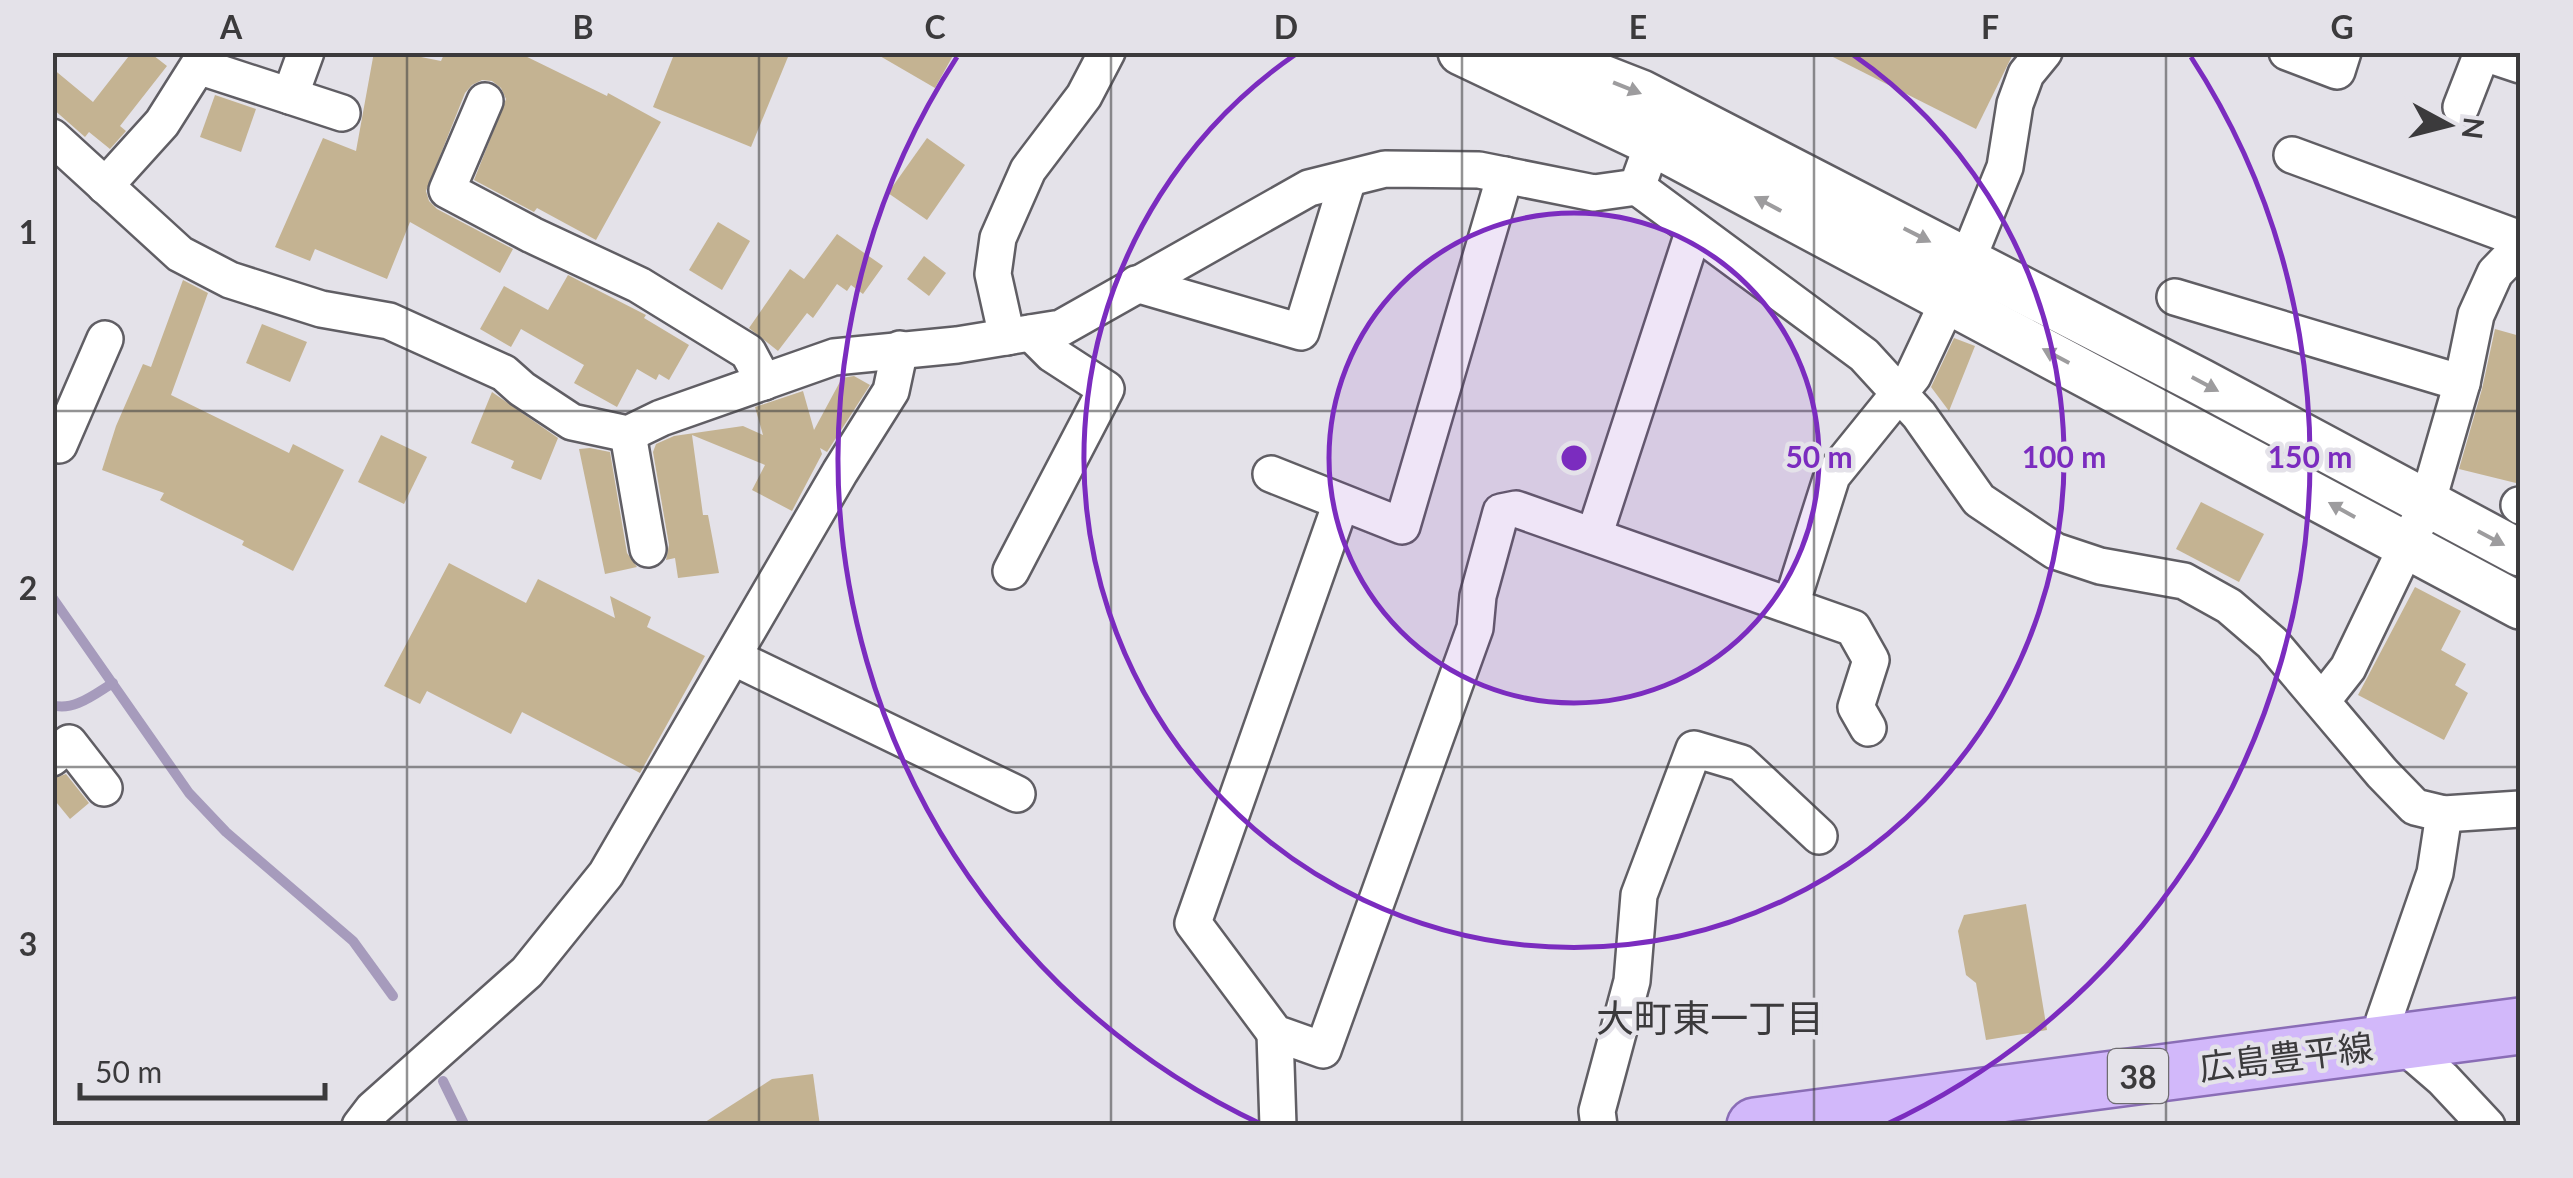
<svg xmlns="http://www.w3.org/2000/svg" width="2573" height="1178" viewBox="0 0 2573 1178" font-family="Lato,'Noto Sans JP',sans-serif">
<style>
.lines{fill:none;stroke-linecap:round;stroke-linejoin:round}
.stream{stroke:#a69bbc;stroke-width:10}
.building{fill:#c4b392}
.minor-casing{stroke:#605e64;stroke-width:40}
.tertiary-casing{stroke:#605e64;stroke-width:50}
.primary-casing{stroke:#8a6db6;stroke-width:60}
.minor{stroke:#fff;stroke-width:35}
.tertiary{stroke:#fff;stroke-width:45}
.primary{stroke:#d2b8fa;stroke-width:55}
.oneway{fill:#9d9c9e}
.grid{fill:none;stroke:#3b3a3c;stroke-width:2.5;stroke-opacity:0.55}
.ring{fill:none;stroke:#7b2cbf;stroke-width:5}
.labels{text-anchor:middle;dominant-baseline:central;stroke-width:9;stroke-linejoin:round;paint-order:stroke}
.shield{fill:#e4e2e9;stroke:#6e6c70;stroke-width:2.5}
.shield-label{font-size:32px;font-weight:bold;fill:#3b3a3c}
.street-label{font-size:35px;fill:#3b3a3c;stroke:#e4e2e9}
.neighbourhood-label{font-size:38px;fill:#3b3a3c;stroke:#e4e2e9}
.centre{fill:#7b2cbf;stroke:#e4e2e9;stroke-width:5}
.ring-label{font-size:30px;text-anchor:middle;font-weight:bold;fill:#7b2cbf;stroke:#e4e2e9;stroke-width:9;stroke-linejoin:round;paint-order:stroke}
.neatline{fill:none;stroke:#3b3a3c;stroke-width:4}
.grid-label{font-size:32px;text-anchor:middle;font-weight:bold;fill:#3b3a3c}
</style>
<rect width="100%" height="100%" fill="#e4e2e9"/>
<g class="lines">
<!-- stream -->
<g class="stream">
<path d="M52 597 189 793 226 832 353 941 393 996"/>
<path d="M52 705C74 712 96 693 113 683"/>
<path d="M443 1081 465 1126"/>
</g>
</g>
<!-- building -->
<g class="building">
<path d="M132 52H149L167 66 120 126 126 131 110 149 89 132 85 137 52 108V68L93 102Z"/>
<path d="M374 52H396L441 61 445 52H517L607 96 608 93 661 122 596 240 537 208 534 212 474 180 506 99 501 88 492 81 482 80 472 85 465 93 426 191 429 201 437 209 513 249 500 273 410 222 387 279 315 249 310 261 275 247 323 138 356 151Z"/>
<path d="M675 52H790L751 147 653 107Z"/>
<path d="M873 52H955L935 88Z"/>
<path d="M1823 52H2014L1976 129Z"/>
<path d="M215 95 256 109 241 152 200 137Z"/>
<path d="M927 138 965 165 927 220 888 193Z"/>
<path d="M718 222 750 241 722 290 689 270Z"/>
<path d="M837 234 883 266 863 294 851 285 847 291 837 284 813 318 807 313 778 351 749 328 790 269 804 279Z"/>
<path d="M924 256 946 273 929 296 907 279Z"/>
<path d="M568 275 646 315 644 318 689 345 669 380 659 374 656 380 637 369 617 407 574 383 584 365 521 329 511 347 480 329 504 286 548 310Z"/>
<path d="M183 280 208 293 171 395 289 453 293 444 344 470 293 571 242 545 244 541 160 500 164 493 102 470 116 426 143 364 151 367Z"/>
<path d="M262 324 307 342 290 382 246 363Z"/>
<path d="M2495 329 2520 336V484L2459 469 2482 389Z"/>
<path d="M1954 338 1975 346 1949 411 1931 387Z"/>
<path d="M854 376 870 385 827 452 820 448 822 454 792 511 752 490 765 465 692 435 703 515H708L719 573 678 578 675 558 666 560 669 545 653 452 656 444 674 436 743 426 763 435 755 407 803 391 814 430 842 378Z"/>
<path d="M492 392 558 438 541 480 511 468 514 461 471 443Z"/>
<path d="M381 435 427 457 404 504 358 482Z"/>
<path d="M590 448 610 452 627 553 637 567 605 574 579 449Z"/>
<path d="M2201 502 2264 534 2239 582 2176 549Z"/>
<path d="M449 563 526 603 538 579 615 618 610 596 651 617 647 627 705 656 640 773 522 712 511 734 427 691 420 704 384 686Z"/>
<path d="M2415 587 2461 611 2441 650 2466 664 2455 685 2468 693 2444 740 2358 695Z"/>
<path d="M66 774 89 803 70 819 52 797V779Z"/>
<path d="M2026 904 2047 1030 1986 1040 1976 983 1966 975 1958 931 1964 915Z"/>
<path d="M813 1074 820 1126H699L772 1079Z"/>
</g>
<g class="lines">
<!-- minor casing -->
<g class="minor-casing">
<g id="minor">
<path d="M2287 52 2337 71 2343 52"/>
<path d="M2481 52 2520 65"/>
<path d="M290 96 306 52"/>
<path d="M485 101 447 190 532 235 639 285 748 352 764 382"/>
<path d="M2461 107 2482 53"/>
<path d="M52 137 180 254 230 280 321 309 389 321 504 373 522 389 572 422 628 434 661 418 834 357 957 345 1061 328 1309 188 1385 169 1479 170 1594 193 1637 187 1653 143"/>
<path d="M2292 155 2520 239"/>
<path d="M105 186 162 123 198 66 342 113"/>
<path d="M1637 187 1864 355 1919 415 1979 500 2055 551 2100 566 2184 581 2229 606 2272 643 2382 773 2415 807 2444 814 2520 809"/>
<path d="M1136 284 1301 332 1348 179"/>
<path d="M2175 297 2462 383"/>
<path d="M1007 337 993 274 998 238 1028 170 1084 96 1107 52"/>
<path d="M628 434 648 549"/>
<path d="M52 442 59 445 105 339"/>
<path d="M1271 474 1402 526 1505 175"/>
<path d="M1341 503 1193 923 1275 1033 1323 1050 1475 628 1478 596 1501 512 1516 509 1853 628 1871 660 1856 707 1868 728"/>
<path d="M2519 505 2520 506"/>
<path d="M1594 536 1694 230"/>
<path d="M1011 571 1106 389 1052 354 1031 333"/>
<path d="M1791 605 1832 476 1913 376 1967 261 2005 167 2015 104 2026 74 2044 52"/>
<path d="M733 657 1017 794"/>
<path d="M2322 701 2348 668 2427 504 2462 383 2476 315 2495 273 2520 247"/>
<path d="M52 758 69 743 104 788"/>
<path d="M1275 1033 1278 1126"/>
<path d="M2399 1041 2443 1079 2487 1126"/>
<path d="M2383 1043 2384 1020 2435 873 2444 814"/>
<path d="M360 1126 373 1109 527 972 606 874 840 472 891 391 900 349"/>
<path d="M1599 1126 1597 1111 1632 981 1639 895 1694 749 1741 763 1819 836"/>
</g>
</g>
<!-- tertiary casing -->
<g class="tertiary-casing">
<g id="tertiary">
<path d="M1461 52 1653 143 2520 606"/>
<path d="M1536 52 1641 93 2201 382 2520 553"/>
</g>
</g>
<!-- primary casing -->
<g class="primary-casing">
<path id="primary" d="M1755 1126 2520 1026"/>
</g>
<!-- minor -->
<use href="#minor" class="minor"/>
<!-- tertiary -->
<use href="#tertiary" class="tertiary"/>
<!-- primary -->
<use href="#primary" class="primary"/>
</g>
<!-- one-way arrows -->
<defs><path id="oneway-solid" d="M-6-.8H1V-3.2L6.5 0L1 3.2V.8H-6Z" transform="scale(2.5)"/></defs>
<g class="oneway">
<use href="#oneway-solid" transform="translate(1627 88) rotate(22)"/>
<use href="#oneway-solid" transform="translate(1768 204) rotate(-152)"/>
<use href="#oneway-solid" transform="translate(1917 235) rotate(27)"/>
<use href="#oneway-solid" transform="translate(2056 356) rotate(-152)"/>
<use href="#oneway-solid" transform="translate(2205 384) rotate(28)"/>
<use href="#oneway-solid" transform="translate(2342 510) rotate(-151)"/>
<use href="#oneway-solid" transform="translate(2491 538) rotate(28)"/>
</g>
<!-- grid -->
<path class="grid" d="M407 52V1126M759 52V1126M1111 52V1126M1462 52V1126M1814 52V1126M2166 52V1126M52 411H2520M52 767H2520"/>
<!-- distance rings -->
<circle cx="1574" cy="458" r="245" fill="#7b2cbf" fill-opacity=".12"/>
<g class="ring">
<circle cx="1574" cy="458" r="245"/>
<path d="M1852 54A490 490 0 1 1 1296 54"/>
<path d="M1263 1125A736 736 0 0 1 957 57M2191 57A736 736 0 0 1 1885 1125"/>
</g>
<g class="labels">
<!-- shield labels -->
<rect class="shield" x="2108" y="1049" width="60" height="54" rx="8"/>
<g class="shield-label">
<text x="2138" y="1076">38</text>
</g>
<!-- street labels -->
<g class="street-label">
<text transform="translate(2286 1056) rotate(-7)">広島豊平線</text>
</g>
<!-- neighbourhood labels -->
<g class="neighbourhood-label">
<text x="1710" y="1017">大町東一丁目</text>
</g>
</g>
<circle cx="1574" cy="458" r="15" class="centre"/>
<g class="ring-label">
<text x="1819" y="468">50 m</text>
<text x="2064" y="468">100 m</text>
<text x="2310" y="468">150 m</text>
</g>
<!-- border -->
<rect width="2573" height="1178" fill="none" stroke="#e4e2e9" stroke-width="110"/>
<!-- north arrow -->
<g transform="translate(2448 125) rotate(97)" stroke="#e4e2e9" stroke-width="8" paint-order="stroke">
<path d="M0-8L18 38L0 25L-18 38Z" fill="#3b3a3c"/>
<text y="-15" font-size="28" font-weight="bold" text-anchor="middle" fill="#3b3a3c">N</text>
</g>
<!-- scale -->
<path d="M80 1083v15h245v-15" fill="none" stroke="#3b3a3c" stroke-width="5"/>
<text x="95" y="1083" font-size="30" fill="#3b3a3c" stroke="#e4e2e9" stroke-width="8" paint-order="stroke">50 m</text>
<rect x="55" y="55" width="2463" height="1068" class="neatline"/>
<g class="grid-label">
<text x="231" y="39">A</text>
<text x="583" y="39">B</text>
<text x="935" y="39">C</text>
<text x="1286" y="39">D</text>
<text x="1638" y="39">E</text>
<text x="1990" y="39">F</text>
<text x="2342" y="39">G</text>
<text x="28" y="244">1</text>
<text x="28" y="600">2</text>
<text x="28" y="956">3</text>
</g>
</svg>
